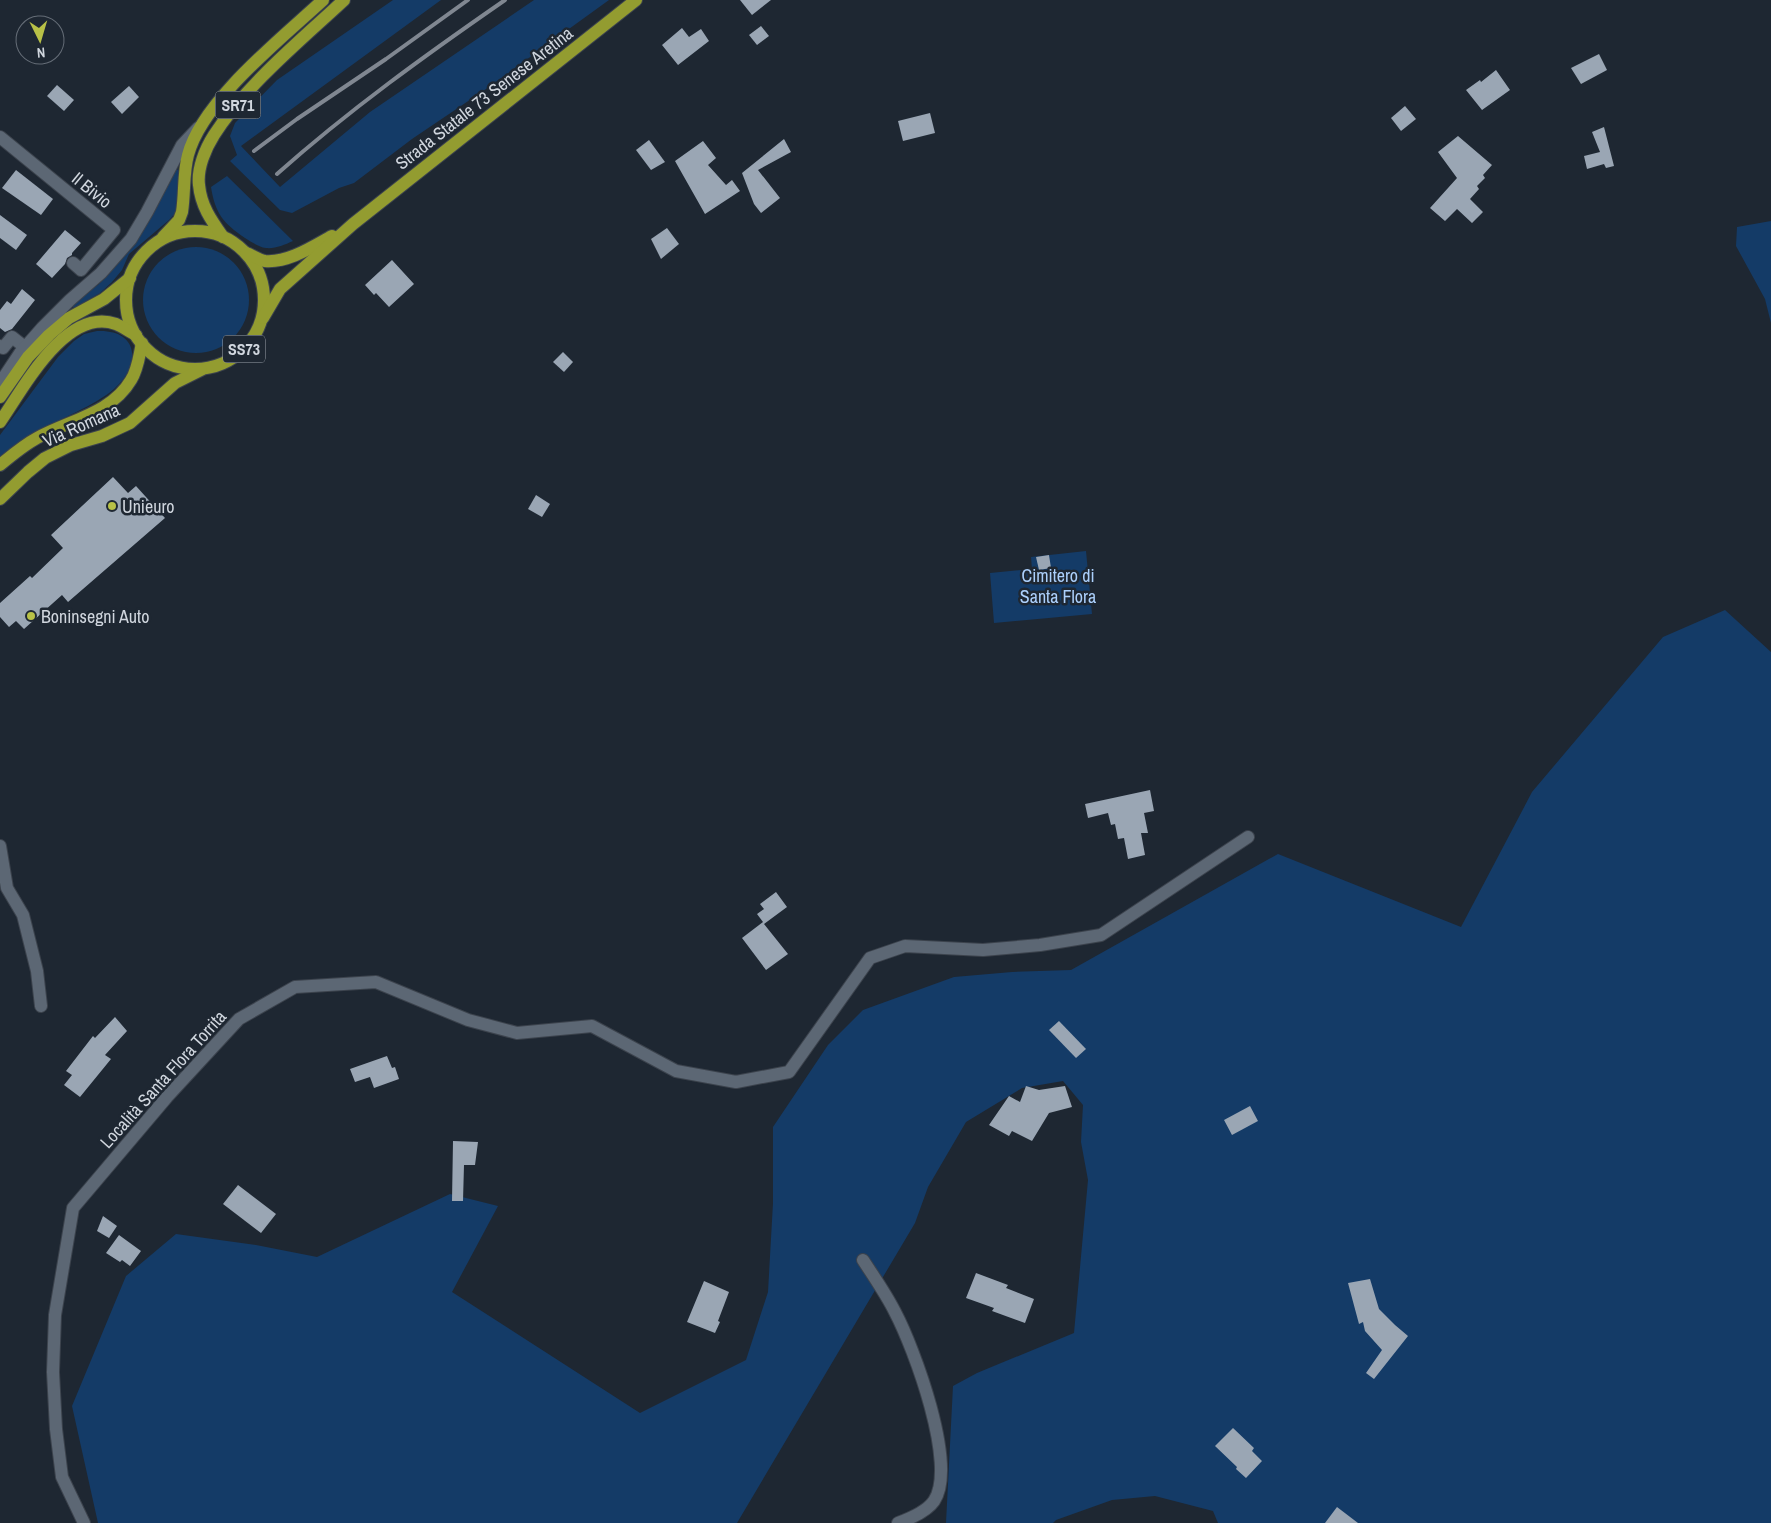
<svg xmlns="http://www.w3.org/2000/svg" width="1771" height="1523" viewBox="0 0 1771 1523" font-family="'Archivo Narrow',sans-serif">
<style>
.green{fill:#143b67}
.building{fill:#9aa6b4}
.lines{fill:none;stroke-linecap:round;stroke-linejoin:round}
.minor-casing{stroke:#3c434d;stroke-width:14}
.major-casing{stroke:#3c434d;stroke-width:14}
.minor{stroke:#5c6774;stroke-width:12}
.major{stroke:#939c30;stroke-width:12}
.rail{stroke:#808791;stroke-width:4}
.poi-dot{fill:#b8c147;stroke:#1e2732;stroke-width:2}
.labels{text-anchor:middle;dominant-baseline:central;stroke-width:5;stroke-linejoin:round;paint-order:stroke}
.shield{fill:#1e2732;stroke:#9ba2aa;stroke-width:1}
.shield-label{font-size:16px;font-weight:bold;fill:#d0d6de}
.street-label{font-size:18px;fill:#d0d6de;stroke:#1e2732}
.poi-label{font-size:18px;fill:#d0d6de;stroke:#1e2732;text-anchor:start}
.park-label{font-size:18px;fill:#acd0fc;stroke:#1e2732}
</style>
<rect width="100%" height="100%" fill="#1e2732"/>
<!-- green -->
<g class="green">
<path d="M393 0H441L241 146 280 187 370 112 534 0H609L486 89 412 139 354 183 339 188 292 213 280 210 230 161 237 155 230 136 235 123 277 80Z"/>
<path d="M176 168 180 172 177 211 169 220 129 254 122 270 112 282 100 293 74 308 71 305 99 284 126 253Z"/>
<path d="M227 176 293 241C284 245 275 249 266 248 258 247 252 242 245 238 223 223 215 213 211 187Z"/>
<path d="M1771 221V323L1765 299 1736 246 1737 227Z"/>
<circle cx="196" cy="300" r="53"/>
<path d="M97 331C139 329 142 365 114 389 94 406 61 418 37 432 24 439 12 450 0 458V435L58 357 74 341 84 334Z"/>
<path d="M1086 551 1092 614 994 623 990 573 1032 569 1031 557Z"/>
<path d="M1725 610 1771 652V1523H1218L1213 1511 1155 1496 1112 1500 1056 1520 1053 1523H946L953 1386 977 1373 1074 1333 1088 1180 1081 1142 1083 1105 1063 1081 1022 1088 966 1122 928 1187 915 1223 737 1523H98L72 1406 126 1276 176 1234 256 1245 317 1257 450 1194 498 1206 452 1292 640 1413 746 1360 768 1292 773 1203V1127L828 1045 863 1010 954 977 1012 972 1071 970 1278 854 1461 927 1532 792 1663 637Z"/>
</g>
<!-- building -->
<g class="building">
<path d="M740 0H771L752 15Z"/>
<path d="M761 26 769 36 757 45 749 35Z"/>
<path d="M682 28 689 37 701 29 709 41 678 65 662 45Z"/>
<path d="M1599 54 1607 70 1581 84 1571 68Z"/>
<path d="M1496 70 1510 90 1482 110 1466 90 1480 80 1481 82Z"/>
<path d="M57 85 74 100 64 111 47 96Z"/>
<path d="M129 86 139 97 122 114 111 102Z"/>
<path d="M1405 106 1416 119 1401 131 1391 118Z"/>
<path d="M930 113 935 133 903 141 898 121Z"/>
<path d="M1604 127 1614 166 1606 168 1604 164 1587 169 1584 156 1600 152 1592 132Z"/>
<path d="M1458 136 1492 165 1483 175 1485 178 1477 186 1479 189 1470 199 1483 212 1472 223 1457 209 1445 221 1430 208 1457 178 1438 152Z"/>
<path d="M784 139 791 152 758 170 780 198 761 213 754 204 742 173Z"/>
<path d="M649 140 665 162 651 170 636 150Z"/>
<path d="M703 141 716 158 708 165 726 185 732 180 740 191 705 214 675 161Z"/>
<path d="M16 170 53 199 41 215 2 188Z"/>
<path d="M0 215 27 235 16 250 0 238Z"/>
<path d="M667 228 679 244 661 259 651 239Z"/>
<path d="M65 230 81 243 72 253V255L67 258 65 264 52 278 36 264Z"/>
<path d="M392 260 414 284 389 307 376 293 374 295 365 285Z"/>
<path d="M22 289 35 300 12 329 5 332 0 328V310L7 301 11 304Z"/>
<path d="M563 352 573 362 564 372 553 362Z"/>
<path d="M113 477 128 493 136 486 165 518 68 602 62 595 24 629 16 621 9 627 0 617V603L30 576 32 578 63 548 51 535Z"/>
<path d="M536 495 550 504 542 517 528 509Z"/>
<path d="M1049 555 1051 568 1039 570 1036 557Z"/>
<path d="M1150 790 1154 811 1144 813 1148 833H1141L1145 855 1128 859 1124 838 1118 839 1115 824 1111 825 1108 813 1088 818 1085 804Z"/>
<path d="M776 892 787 907 764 924 788 954 766 970 742 938 763 922 757 914 764 909 760 904Z"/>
<path d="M115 1017 127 1031 105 1055 111 1059 80 1097 64 1085 72 1075 66 1071 93 1036 95 1038Z"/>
<path d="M1059 1021 1086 1049 1076 1058 1049 1030Z"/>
<path d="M387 1056 392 1068 395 1067 399 1079 374 1088 370 1077 355 1082 350 1069Z"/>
<path d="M1026 1086 1039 1090 1065 1086 1072 1107 1049 1113 1032 1141 1012 1131 1009 1136 989 1125 1009 1096 1020 1102Z"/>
<path d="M1250 1106 1258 1121 1232 1135 1224 1120Z"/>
<path d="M453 1141 478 1142 475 1165H464L463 1201H452Z"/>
<path d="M238 1185 276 1214 261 1233 223 1204Z"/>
<path d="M103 1216 117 1226 109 1238 97 1231Z"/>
<path d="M119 1235 141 1251 130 1266 122 1260 120 1262 106 1253Z"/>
<path d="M976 1273 1008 1285 1006 1288 1034 1299 1025 1323 992 1311 994 1308 966 1298Z"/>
<path d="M1370 1279 1379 1309 1395 1325 1408 1336 1374 1379 1366 1373 1382 1350 1365 1331 1363 1322 1359 1324 1348 1283Z"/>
<path d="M704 1281 729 1292 718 1321 720 1322 715 1333 687 1322Z"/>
<path d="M1233 1428 1254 1448 1252 1451 1262 1461 1246 1478 1236 1469 1237 1467 1215 1446Z"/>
<path d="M1337 1507 1358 1523H1325Z"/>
</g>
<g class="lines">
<!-- minor casing -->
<g class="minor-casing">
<g id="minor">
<path d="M0 137 114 230 81 270 73 263"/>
<path d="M0 346 3 348 12 337 26 348"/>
<path d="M0 383 20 353 42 328 70 300 101 273 131 239 147 212 182 145 198 128"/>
<path d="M0 846 7 888 23 915 37 971 41 1006"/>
<path d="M863 1260C874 1277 886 1294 895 1312 914 1348 958 1466 934 1501 927 1511 909 1519 898 1523"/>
<path d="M84 1523 62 1477 56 1429 53 1372 55 1315 73 1208 167 1097 239 1019 295 987 376 982 468 1020 517 1033 592 1026 676 1071 736 1082 789 1072 870 958 905 946 983 950 1040 945 1101 935 1248 837"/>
</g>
</g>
<!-- major casing -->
<g class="major-casing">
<g id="major">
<circle cx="195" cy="300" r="69"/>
<path d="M163 237 179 220 182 212C185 193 183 173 188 155 202 101 282 38 323 0"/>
<path d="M223 237C211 220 201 206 199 185 197 169 205 149 214 135 246 85 301 40 344 0"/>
<path d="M246 253C252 255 259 260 265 261 288 263 312 247 332 236"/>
<path d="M263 318 280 289 353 224 636 0"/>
<path d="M0 397 28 357 49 335 69 318 104 299 130 278"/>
<path d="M0 422C23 389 66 306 116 324 123 327 130 332 136 335"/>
<path d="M0 465C12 455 24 445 37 438 69 420 111 414 131 380 138 369 139 356 142 343"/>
<path d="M0 499 28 472 45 458 71 445 102 436 130 423 175 383 201 370"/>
</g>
</g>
<!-- minor -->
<use href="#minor" class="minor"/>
<!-- major -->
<use href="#major" class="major"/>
<!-- rail -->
<g class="rail">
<path d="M254 151 297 119 386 59 468 0"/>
<path d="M277 174C349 110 427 54 505 0"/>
</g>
</g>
<!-- markers -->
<g class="poi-dot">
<circle cx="112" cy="506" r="5"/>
<circle cx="31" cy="616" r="5"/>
</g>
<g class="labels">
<!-- shield labels -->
<g class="shield">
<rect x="215.5" y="91.5" width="45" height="27" rx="4"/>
<rect x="223" y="335.5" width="42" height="27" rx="4"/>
</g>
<g class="shield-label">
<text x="238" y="105">SR71</text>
<text x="244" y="349">SS73</text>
</g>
<!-- street labels -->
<g class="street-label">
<text transform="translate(484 98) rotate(-38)">Strada Statale 73 Senese Aretina</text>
<text transform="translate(92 190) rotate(39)">Il Bivio</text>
<text transform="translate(81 425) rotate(-24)">Via Romana</text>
<text transform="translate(163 1079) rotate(-48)">Località Santa Flora Torrita</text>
</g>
<!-- poi labels -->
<g class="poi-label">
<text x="122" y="506">Unieuro</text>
<text x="41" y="616">Boninsegni Auto</text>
</g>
<!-- park labels -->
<g class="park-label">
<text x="1058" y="575">Cimitero di<tspan x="1058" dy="21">Santa Flora</tspan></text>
</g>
</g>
<!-- north arrow -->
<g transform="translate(40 40) rotate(175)"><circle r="24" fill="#1e2732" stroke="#656d77"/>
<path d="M0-4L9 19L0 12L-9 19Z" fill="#b8c147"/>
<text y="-8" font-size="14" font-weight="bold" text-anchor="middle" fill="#d0d6de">N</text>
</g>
</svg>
